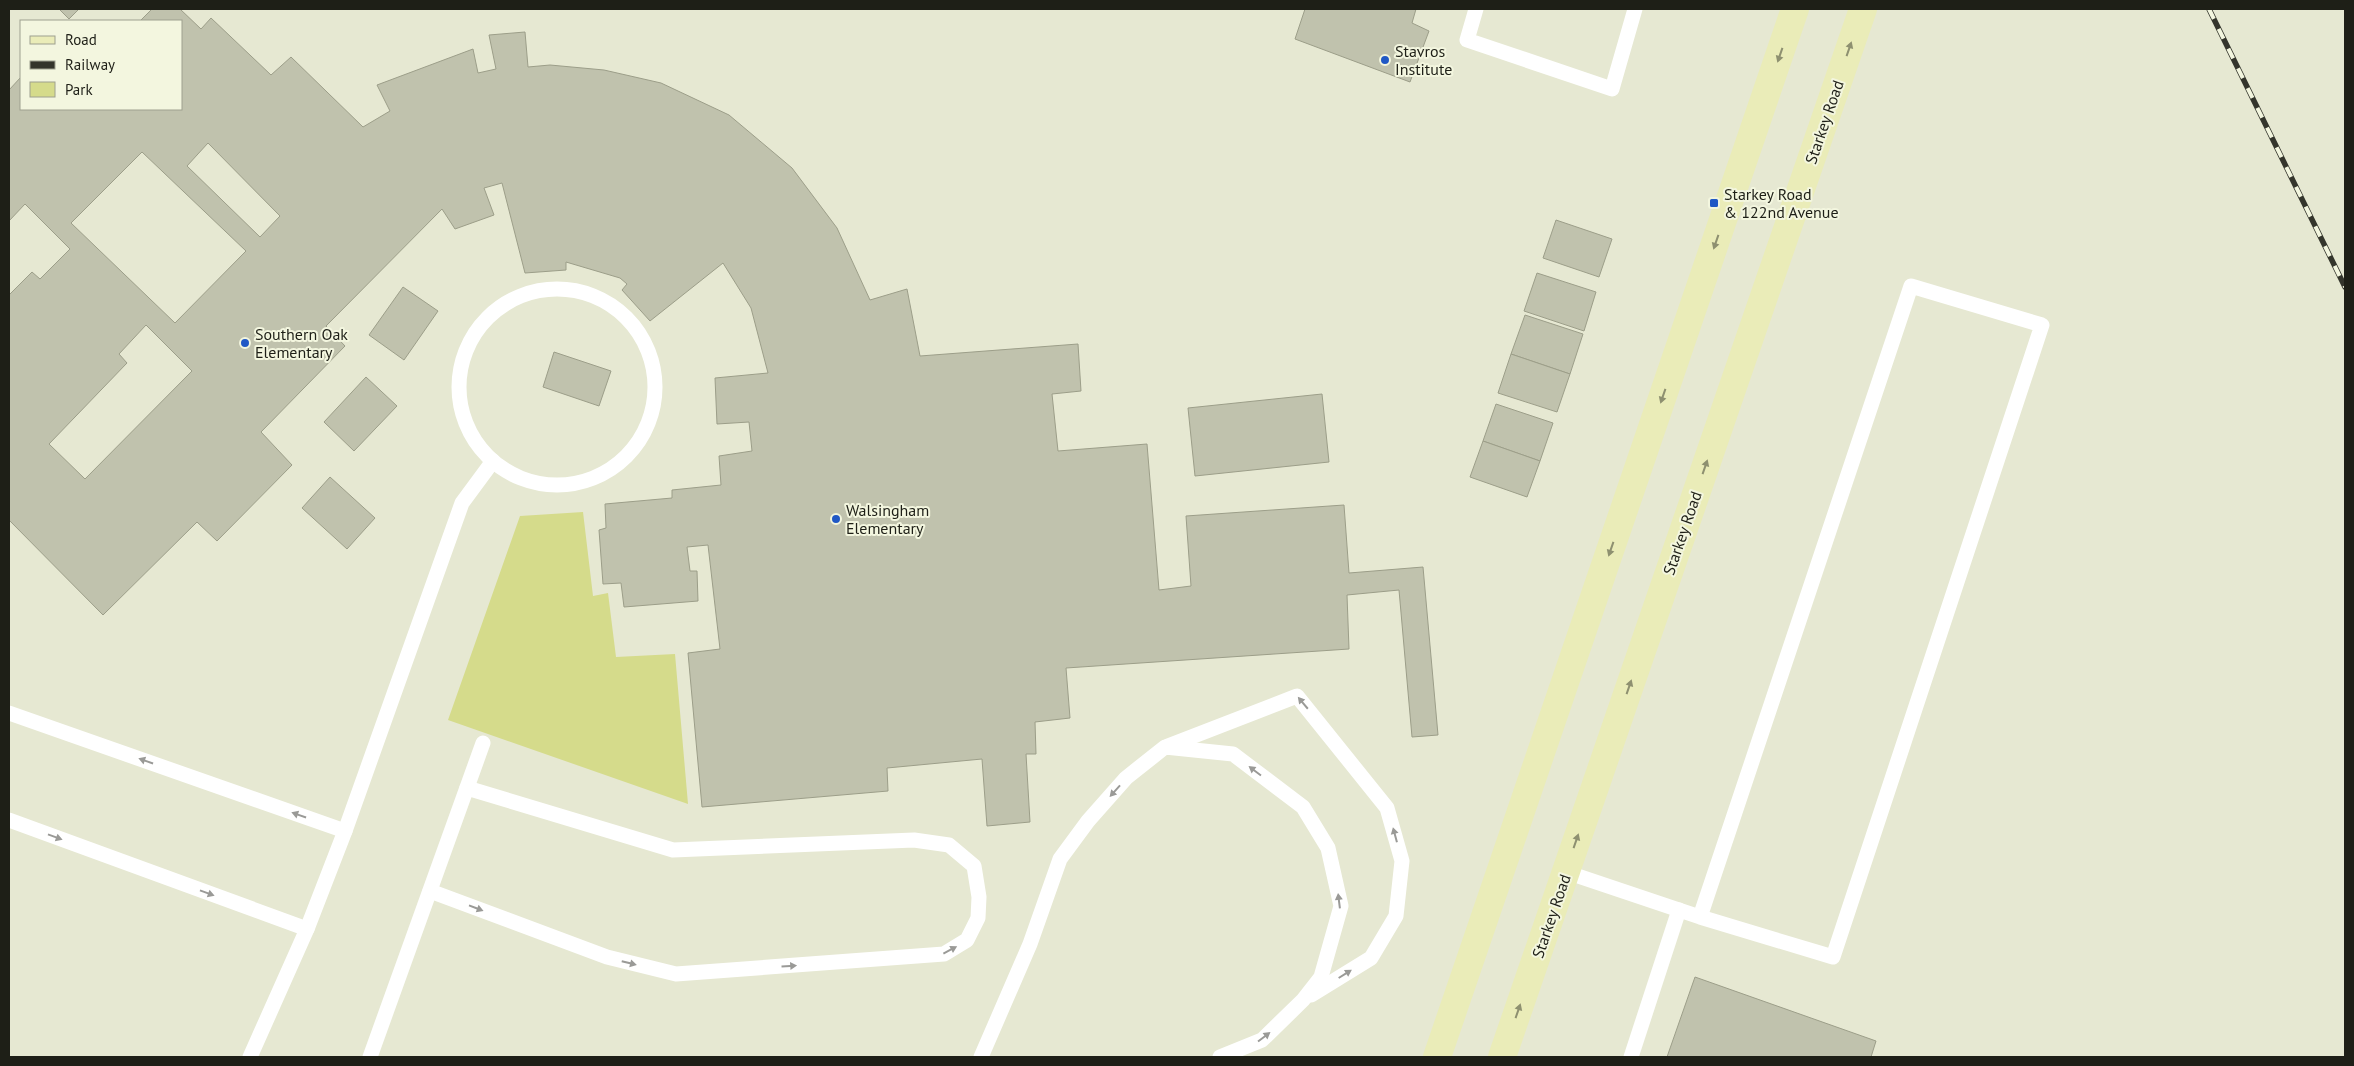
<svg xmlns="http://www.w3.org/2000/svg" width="2354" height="1066" viewBox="0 0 2354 1066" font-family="'PT Sans',sans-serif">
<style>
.green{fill:#d5db8b}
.building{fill:#c0c2ad;stroke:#9c9e89;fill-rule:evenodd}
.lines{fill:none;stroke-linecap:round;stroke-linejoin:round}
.lane{stroke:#fff;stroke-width:15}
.secondary{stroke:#eaecb8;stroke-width:28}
.rail-casing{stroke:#34352c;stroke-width:5.5}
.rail{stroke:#f3f6df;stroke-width:4;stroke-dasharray:11;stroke-linecap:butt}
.oneway{fill:#8e9070}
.oneway2{fill:#9a9a97}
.poi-dot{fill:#2058c5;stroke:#f3f6df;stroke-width:2}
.labels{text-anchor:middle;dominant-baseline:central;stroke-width:4;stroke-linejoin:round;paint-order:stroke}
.poi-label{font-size:16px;fill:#1e1f17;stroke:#f3f6df;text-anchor:start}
.street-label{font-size:16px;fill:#1e1f17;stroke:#f3f6df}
</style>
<rect width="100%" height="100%" fill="#e6e8d2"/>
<!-- green -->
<path class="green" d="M583 512 593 596 608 593 616 657 675 654 688 804 448 720 520 516Z"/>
<!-- building -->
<g class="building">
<path d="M59 9H79L69 19Z"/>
<path d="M152 9H180L201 29 211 18 271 75 291 57 363 127 390 111 377 85 473 49 478 73 496 69 489 35 525 32 528 67 550 65 604 70 661 83 729 115 792 168 837 228 870 300 907 289 920 356 1078 344 1081 391 1052 394 1058 451 1147 444 1159 590 1191 586 1186 516 1344 505 1349 573 1423 567 1438 735 1412 737 1399 590 1347 595 1349 649 1066 668 1070 718 1035 722 1036 754H1026L1030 822 987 826 982 759 887 768 888 791 702 807 688 653 720 649 708 545 687 547 690 571H697L698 601 624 607 621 583 603 584 599 530 606 528 605 504 672 498V490L721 485 719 456 752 451 749 422 717 424 715 378 768 373 751 308 723 263 650 321 622 290 627 284 620 278 566 262V270L525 273 502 183 484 188 494 215 455 229 442 209 326 326 345 346 261 432 292 465 217 541 197 522 103 615 9 520V295L32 272 40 279 70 249 25 204 9 221V90L21 77V109H181V21H140ZM208 143 280 216 260 237 187 166ZM142 152 246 251 175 323 71 223ZM146 325 192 371 85 479 49 444 127 363 119 354Z"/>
<path d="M1305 9H1416L1412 23 1429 31 1410 82 1295 39Z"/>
<path d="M1556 220 1612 239 1599 277 1543 258Z"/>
<path d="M1537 273 1596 292 1584 331 1524 311Z"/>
<path d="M403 287 438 311 404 360 369 335Z"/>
<path d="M1525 315 1583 334 1570 374 1511 354Z"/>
<path d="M554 352 611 371 599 406 543 387Z"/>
<path d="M1511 354 1570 374 1557 412 1498 393Z"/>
<path d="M366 377 397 406 354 451 324 422Z"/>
<path d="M1322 394 1329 462 1195 476 1188 408Z"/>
<path d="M1496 404 1553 423 1540 461 1483 441Z"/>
<path d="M1483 441 1540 461 1527 497 1470 477Z"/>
<path d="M330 477 375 518 347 549 302 508Z"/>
<path d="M1695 977 1876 1041 1871 1057H1667Z"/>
</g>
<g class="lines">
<!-- lane -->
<g class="lane">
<path d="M1476 9 1467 40 1612 89 1635 9"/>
<circle cx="557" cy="387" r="98"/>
<path d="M9 713 345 831"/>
<path d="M1168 746 1297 696 1387 808 1402 861 1396 916 1371 958 1311 995"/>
<path d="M9 820 307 929"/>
<path d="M1566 872 1700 917 1833 957 2042 325 1911 286 1700 917"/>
<path d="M430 891 607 957 676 974 944 954 967 940 978 918 979 897 974 866 949 845 914 840 673 850 467 788"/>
<path d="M250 1057 307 929 345 831 462 503 493 461"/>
<path d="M370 1057 483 743"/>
<path d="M981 1057 1030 944 1060 859 1088 821 1126 778 1165 747 1233 754 1303 807 1328 848 1341 906 1321 977 1303 1000 1262 1040 1220 1057"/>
<path d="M1631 1057 1679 910"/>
</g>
<!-- secondary -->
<g class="secondary">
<path d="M1437 1057 1795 9"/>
<path d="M1502 1057 1863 9"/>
</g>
<!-- rail casing -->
<g class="rail-casing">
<path id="rail" d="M2209 9 2345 287"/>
</g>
<!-- rail -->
<use href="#rail" class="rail"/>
</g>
<!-- one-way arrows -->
<defs><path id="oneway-solid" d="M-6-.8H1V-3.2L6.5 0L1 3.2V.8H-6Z" transform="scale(1.25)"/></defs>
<g class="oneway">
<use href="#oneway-solid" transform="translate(1849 49) rotate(-71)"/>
<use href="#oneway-solid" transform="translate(1780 55) rotate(109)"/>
<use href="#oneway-solid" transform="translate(1716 242) rotate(109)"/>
<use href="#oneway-solid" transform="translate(1663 396) rotate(109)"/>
<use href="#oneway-solid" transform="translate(1705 467) rotate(-71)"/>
<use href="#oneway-solid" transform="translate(1611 549) rotate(109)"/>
<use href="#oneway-solid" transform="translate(1629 687) rotate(-71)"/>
<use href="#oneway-solid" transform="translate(1576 841) rotate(-71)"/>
<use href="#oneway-solid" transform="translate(1518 1011) rotate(-71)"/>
</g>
<g class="oneway2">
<use href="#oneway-solid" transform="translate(1303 703) rotate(-130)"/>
<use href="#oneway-solid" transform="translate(146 761) rotate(-161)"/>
<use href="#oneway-solid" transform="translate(1255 771) rotate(-143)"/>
<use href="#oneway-solid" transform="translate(1115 791) rotate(132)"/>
<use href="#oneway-solid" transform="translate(299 815) rotate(-161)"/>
<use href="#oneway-solid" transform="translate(1395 835) rotate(-105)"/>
<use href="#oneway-solid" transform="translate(55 837) rotate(20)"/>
<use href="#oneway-solid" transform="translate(207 893) rotate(20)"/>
<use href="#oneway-solid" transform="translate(1339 901) rotate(-97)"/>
<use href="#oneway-solid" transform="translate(476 908) rotate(21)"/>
<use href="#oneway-solid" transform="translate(950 950) rotate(-28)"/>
<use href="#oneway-solid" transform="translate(629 963) rotate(14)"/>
<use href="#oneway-solid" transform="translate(789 966) rotate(-4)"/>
<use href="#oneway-solid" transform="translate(1345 974) rotate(-32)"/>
<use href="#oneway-solid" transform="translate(1264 1037) rotate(-37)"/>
</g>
<!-- markers -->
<g class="poi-dot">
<circle cx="1385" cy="60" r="5"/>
<rect x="1709" y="198" width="10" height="10" rx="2.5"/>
<circle cx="245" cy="343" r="5"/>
<circle cx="836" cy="519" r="5"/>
</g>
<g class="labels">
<!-- poi labels -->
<g class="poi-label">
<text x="1395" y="51">Stavros<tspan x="1395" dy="18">Institute</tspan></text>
<text x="1724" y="194">Starkey Road<tspan x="1724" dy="18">&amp; 122nd Avenue</tspan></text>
<text x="255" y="334">Southern Oak<tspan x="255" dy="18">Elementary</tspan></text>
<text x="846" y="510">Walsingham<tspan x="846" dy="18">Elementary</tspan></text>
</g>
<!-- street labels -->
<g class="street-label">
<text transform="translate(1824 122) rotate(-71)">Starkey Road</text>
<text transform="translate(1682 533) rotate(-71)">Starkey Road</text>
<text transform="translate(1551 916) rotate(-71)">Starkey Road</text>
</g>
</g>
<!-- border -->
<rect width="2354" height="1066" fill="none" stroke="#1e1f17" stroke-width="20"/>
<!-- legend -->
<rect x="20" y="20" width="162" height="90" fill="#f3f6df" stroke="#9ea08f"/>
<rect x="30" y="36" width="25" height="8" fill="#eaecb8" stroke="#9ea08f"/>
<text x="65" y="45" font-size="15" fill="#1e1f17">Road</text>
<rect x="30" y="61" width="25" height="8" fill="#34352c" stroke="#9ea08f"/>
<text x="65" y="70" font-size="15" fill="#1e1f17">Railway</text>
<rect x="30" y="82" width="25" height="15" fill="#d5db8b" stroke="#9ea08f"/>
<text x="65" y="95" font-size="15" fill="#1e1f17">Park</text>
</svg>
